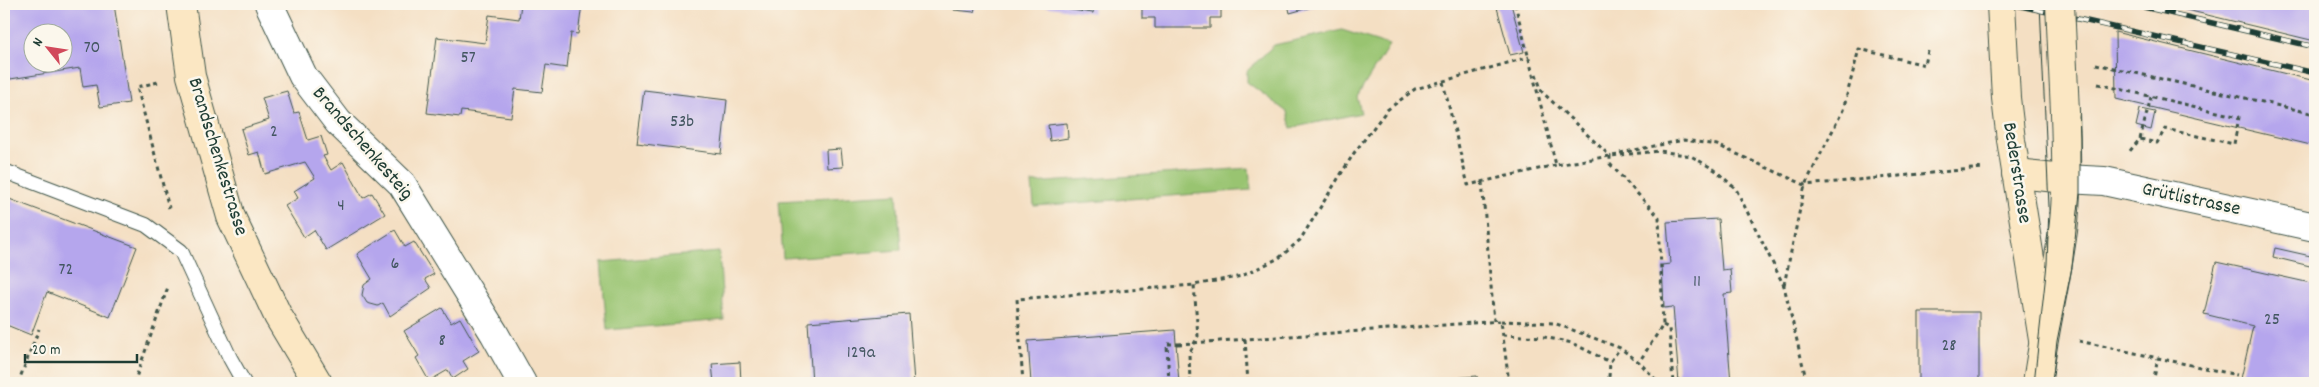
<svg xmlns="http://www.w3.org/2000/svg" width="2319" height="387" viewBox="0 0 2319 387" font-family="Dekko,sans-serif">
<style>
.green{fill:#99c471;stroke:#5c8052}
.building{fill:#b5a6ed;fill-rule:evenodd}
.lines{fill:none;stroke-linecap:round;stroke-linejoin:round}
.lane-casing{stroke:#3f5549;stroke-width:16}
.street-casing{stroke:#3f5549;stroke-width:30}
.secondary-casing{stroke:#3f5549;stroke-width:30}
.path{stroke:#3f5549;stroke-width:3;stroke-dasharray:4 4;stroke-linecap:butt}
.lane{stroke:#fff;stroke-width:14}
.street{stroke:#fff;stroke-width:28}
.secondary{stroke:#fbe7c3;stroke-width:28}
.tram{stroke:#1f3d34;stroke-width:1}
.rail-casing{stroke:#1f3d34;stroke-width:5.5}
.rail{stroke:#fbf7ec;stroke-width:4;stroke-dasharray:11;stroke-linecap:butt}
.secondary-bridge-casing{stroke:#3f5549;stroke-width:30;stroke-linecap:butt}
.path-bridge{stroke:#3f5549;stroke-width:3;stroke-dasharray:4 4;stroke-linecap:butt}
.secondary-bridge{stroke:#fbe7c3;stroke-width:28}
.labels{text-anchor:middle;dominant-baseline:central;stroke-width:5;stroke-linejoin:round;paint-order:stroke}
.number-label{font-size:18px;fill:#445762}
.street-label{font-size:20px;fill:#1f3d34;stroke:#fbf7ec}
</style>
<rect width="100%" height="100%" fill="#fbf7ec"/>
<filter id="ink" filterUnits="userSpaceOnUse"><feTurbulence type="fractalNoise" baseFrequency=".02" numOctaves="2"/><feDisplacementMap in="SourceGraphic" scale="10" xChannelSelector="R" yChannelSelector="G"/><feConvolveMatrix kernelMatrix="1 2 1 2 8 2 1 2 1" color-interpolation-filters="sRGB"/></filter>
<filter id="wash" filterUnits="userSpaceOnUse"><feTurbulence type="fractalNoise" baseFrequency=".0096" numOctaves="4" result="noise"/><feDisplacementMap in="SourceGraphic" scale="20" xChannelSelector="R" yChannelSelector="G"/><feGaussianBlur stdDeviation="1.12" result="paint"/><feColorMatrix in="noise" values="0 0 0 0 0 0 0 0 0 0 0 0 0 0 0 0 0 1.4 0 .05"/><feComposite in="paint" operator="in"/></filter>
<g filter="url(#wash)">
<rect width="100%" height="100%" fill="#f4dfc3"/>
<!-- green -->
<g class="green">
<path d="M1342 30 1389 45 1357 97 1361 113 1291 128 1287 112 1247 82V71L1274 45Z"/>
<path d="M1249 168 1251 190 1034 206 1032 183Z"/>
<path d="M897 194 901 250 783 258 779 201Z"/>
<path d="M719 252 724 320 607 330 601 262Z"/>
</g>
<g id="blocks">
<!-- building -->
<g class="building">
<path d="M4 4H114L129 103 100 107 96 85 83 87 80 68 4 80ZM32 32H62V62H32Z"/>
<path d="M521 4H582L578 34 571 33 567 68 546 65 542 92 515 89 511 117 461 111 460 117 427 113 437 37 485 43 489 15 519 19Z"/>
<path d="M955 4H976L974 12 954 10Z"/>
<path d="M1028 4H1094L1093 13Z"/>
<path d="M1142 4H1221V18H1210V28H1155V18H1142Z"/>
<path d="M1288 4H1322L1290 13Z"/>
<path d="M1496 4H1511L1524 52 1510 55Z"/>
<path d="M2166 4H2315V41L2166 5Z"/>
<path d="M2115 32 2315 81V146L2116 99Z"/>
<path d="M644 90 727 100 721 154 637 143Z"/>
<path d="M287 91 294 113 299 112 308 140 321 136 327 155 323 156 331 170 343 162 363 198 372 193 385 214 326 250 314 230 304 237 285 206 298 198 294 191 315 178 305 162 265 174 259 152 249 155 241 129 269 120 262 98Z"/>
<path d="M2140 109 2155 112 2151 130 2136 126Z"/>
<path d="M1067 123 1068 138 1050 141 1048 125Z"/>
<path d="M841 149 843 167 827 168 826 150Z"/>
<path d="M4 197 137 247 110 317 47 292 31 335 4 324Z"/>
<path d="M1718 219 1722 270 1730 269 1732 293 1724 294 1731 383H1679L1673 307 1664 308 1662 265 1670 264 1667 222Z"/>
<path d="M395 230 405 247 414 242 434 274 425 279 431 288 390 316 383 303 378 306 367 303 362 295 364 285 372 279 357 254Z"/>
<path d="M2275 248 2315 257 2314 267 2273 257Z"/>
<path d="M2216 262 2315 284V383H2240L2253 326 2204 314Z"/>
<path d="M442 308 451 323 460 318 479 351 463 361 468 369 453 379 448 370 429 381 416 358 419 356 404 331Z"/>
<path d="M1919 312H1979V381L1981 380V383H1919Z"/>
<path d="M909 314 914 383H812L808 322Z"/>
<path d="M1175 330 1179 383H1031L1028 341Z"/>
<path d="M740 362 741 383H714L712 364Z"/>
<path d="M1477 376 1478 383H1406V382Z"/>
</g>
</g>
</g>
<g filter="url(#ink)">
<use href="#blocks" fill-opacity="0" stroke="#3f5549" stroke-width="1"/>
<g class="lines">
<!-- lane casing -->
<g class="lane-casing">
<path id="lane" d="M4 171 146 225 181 251 230 358 244 383"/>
</g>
<!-- street casing -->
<g class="street-casing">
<g id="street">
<path d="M269 4 303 76 338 122 402 184 494 333 522 383"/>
<path d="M2066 179 2104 181 2315 227"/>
</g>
</g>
<!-- secondary casing -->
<g class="secondary-casing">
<g id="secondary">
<path d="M181 4 191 76 231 217 278 316 318 383"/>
<path d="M2001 4 2006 98 2011 140 2043 340"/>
<path d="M2016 174 2066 179"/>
<path d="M2037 383C2044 332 2056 282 2063 231 2068 192 2066 151 2065 112"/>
</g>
</g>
<!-- path -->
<g class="path">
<path d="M1515 4 1556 165 1610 156 1660 151 1691 156 1715 170 1736 189 1784 286 1807 383"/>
<path d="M2096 64 2315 114"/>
<path d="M1536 74 1542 92 1610 156V164L1659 217 1663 325 1639 362"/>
<path d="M158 82 137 87 169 208"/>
<path d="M1443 82 1468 185 1556 165"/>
<path d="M2098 84 2239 117 2234 144 2165 129 2157 143 2140 139 2129 152"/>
<path d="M2140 139 2151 97"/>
<path d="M1620 153 1684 140 1717 145 1805 185 1983 168"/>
<path d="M1482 182 1494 321"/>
<path d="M1784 285 1805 185 1843 110 1859 49 1925 65 1928 51"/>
<path d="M1501 321 1554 323 1620 348 1639 362 1659 383"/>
<path d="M1472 323 1501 321 1509 383"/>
<path d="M1663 325 1669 328 1673 383"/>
<path d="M1503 335 1544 337 1572 343 1610 362"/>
<path d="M1245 339 1248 383"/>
<path d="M2079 341 2237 375"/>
<path d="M1609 377 1610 362 1620 348"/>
<path d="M18 383 39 329"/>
<path d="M134 383 168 287"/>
<path d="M1023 383 1017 299 1194 285 1242 276 1279 258 1300 240 1354 153 1387 110 1415 89 1529 57"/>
<path d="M1169 383 1167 344H1178"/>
<path d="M1190 383 1189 354 1198 336 1194 285"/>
<path d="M2153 383 2158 358"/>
</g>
<!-- lane -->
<use href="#lane" class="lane"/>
<!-- street -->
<use href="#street" class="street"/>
<!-- secondary -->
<use href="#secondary" class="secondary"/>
<!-- tram -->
<g class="tram">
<path d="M2034 383 2047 264 2049 207 2040 4"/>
<path d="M2052 383 2057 341 2072 267 2080 193V137L2074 4"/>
</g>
<!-- rail casing -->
<g class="rail-casing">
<g id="rail">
<path d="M2012 4 2315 73"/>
<path d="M2131 4 2315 47"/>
</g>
</g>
<!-- rail -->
<use href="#rail" class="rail"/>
<!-- secondary-bridge casing -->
<g class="secondary-bridge-casing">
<path id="secondary-bridge" d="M2060 4 2065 112"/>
</g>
<!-- path-bridge -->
<path class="path-bridge" d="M1178 344 1472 323"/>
<!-- secondary-bridge -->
<use href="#secondary-bridge" class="secondary-bridge"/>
</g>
</g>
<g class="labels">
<!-- number labels -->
<g class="number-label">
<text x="92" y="48">70</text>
<text x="468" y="58">57</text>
<text x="682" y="122">53b</text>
<text x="274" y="132">2</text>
<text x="341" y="206">4</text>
<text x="395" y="264">6</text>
<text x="66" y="270">72</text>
<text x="1697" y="282">11</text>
<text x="2272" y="320">25</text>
<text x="442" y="341">8</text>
<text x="1949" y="346">28</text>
<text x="861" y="353">129a</text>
</g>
<!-- street labels -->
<g class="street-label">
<text transform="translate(362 144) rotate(49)">Brandschenkesteig</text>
<text transform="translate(217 157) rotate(73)">Brandschenkestrasse</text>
<text transform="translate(2016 173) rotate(81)">Bederstrasse</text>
<text transform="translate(2191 200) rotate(12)">Grütlistrasse</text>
</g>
</g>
<!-- margin -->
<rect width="2319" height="387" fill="none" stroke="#fbf7ec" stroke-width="20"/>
<!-- north arrow -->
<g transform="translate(48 48) rotate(300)"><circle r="24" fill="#fbf7ec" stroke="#a3ada2"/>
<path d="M0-4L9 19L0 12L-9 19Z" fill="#d1495b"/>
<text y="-8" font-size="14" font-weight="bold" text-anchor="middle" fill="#1f3d34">N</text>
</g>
<!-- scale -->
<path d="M25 354v8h112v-8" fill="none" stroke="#1f3d34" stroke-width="2.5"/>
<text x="32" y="354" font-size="15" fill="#1f3d34" stroke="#fbf7ec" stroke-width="4" paint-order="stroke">20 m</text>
</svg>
